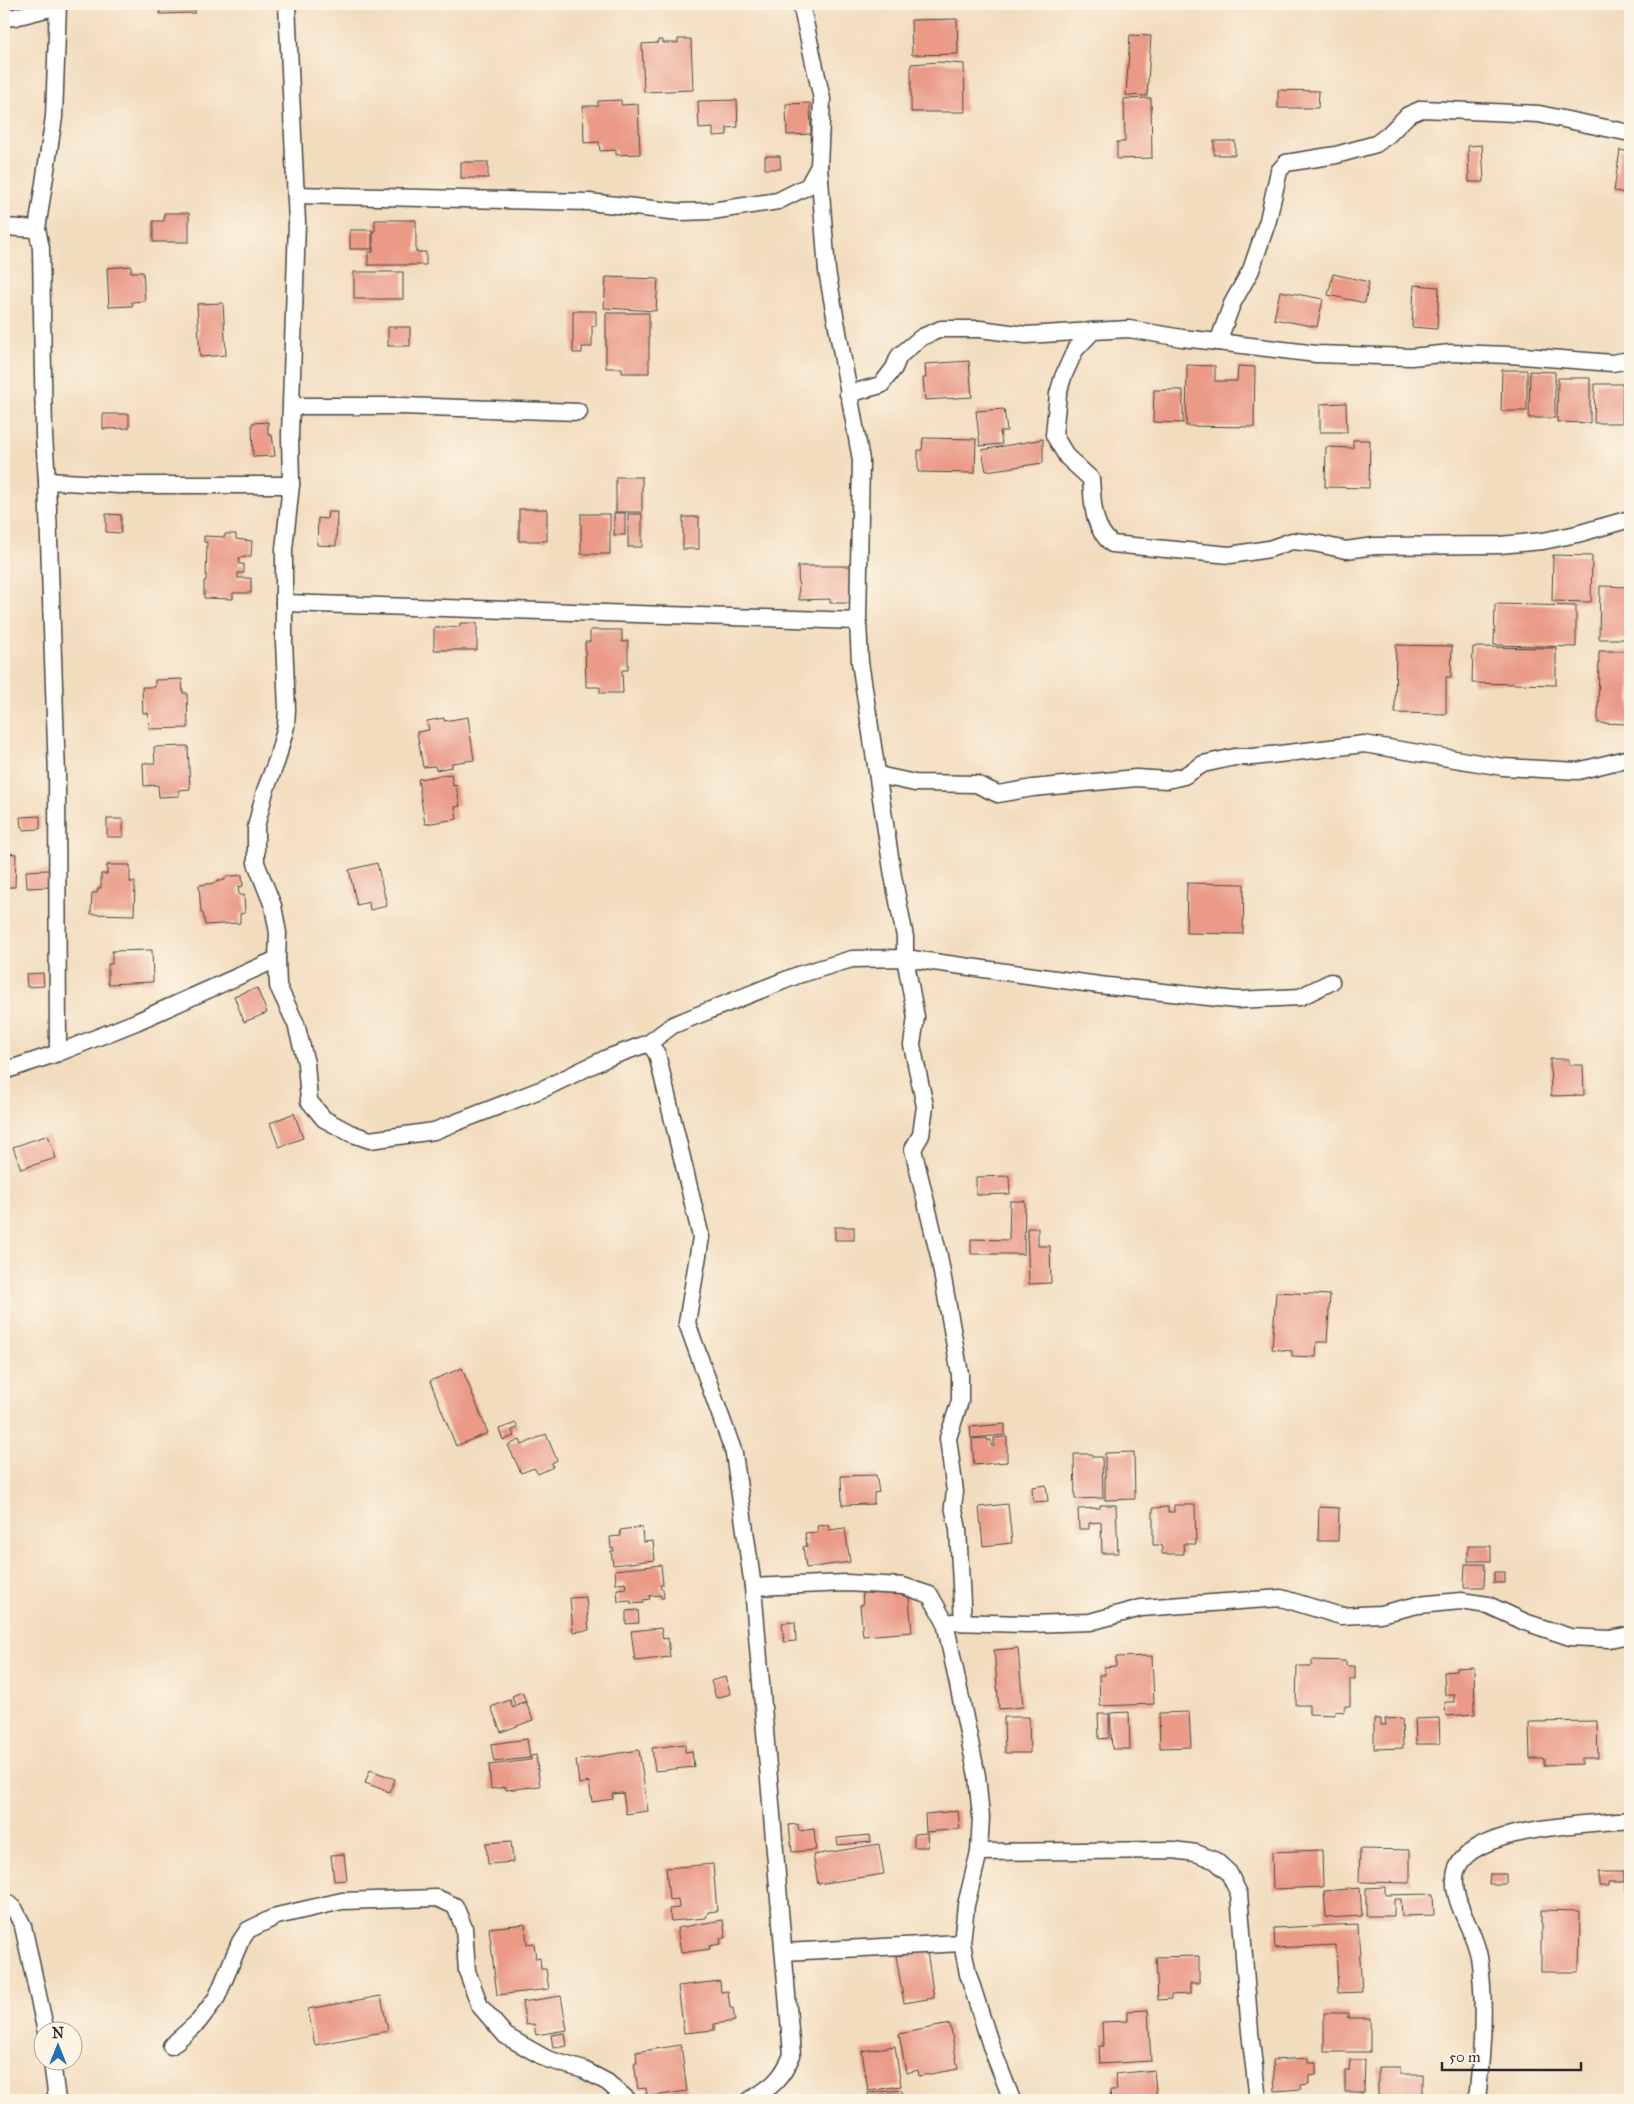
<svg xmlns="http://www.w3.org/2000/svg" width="1634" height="2104" viewBox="0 0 1634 2104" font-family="'IM FELL Great Primer',serif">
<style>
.building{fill:#ea9a87}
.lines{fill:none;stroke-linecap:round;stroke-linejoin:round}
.minor-casing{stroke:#494641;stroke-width:19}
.minor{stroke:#fff;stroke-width:16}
</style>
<rect width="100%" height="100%" fill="#fcf5e5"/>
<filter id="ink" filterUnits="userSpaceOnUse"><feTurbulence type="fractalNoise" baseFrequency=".02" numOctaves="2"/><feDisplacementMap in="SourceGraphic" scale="10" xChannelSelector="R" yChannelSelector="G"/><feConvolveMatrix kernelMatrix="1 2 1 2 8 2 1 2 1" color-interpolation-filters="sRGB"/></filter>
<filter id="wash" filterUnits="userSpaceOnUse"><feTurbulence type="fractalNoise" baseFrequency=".0096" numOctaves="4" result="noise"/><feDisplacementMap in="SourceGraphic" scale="20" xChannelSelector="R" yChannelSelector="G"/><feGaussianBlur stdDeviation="1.12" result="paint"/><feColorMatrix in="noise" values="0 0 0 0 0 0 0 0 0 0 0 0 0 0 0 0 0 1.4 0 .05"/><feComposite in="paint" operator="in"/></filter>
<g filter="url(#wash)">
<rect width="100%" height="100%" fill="#f2dcbe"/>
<g id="blocks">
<!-- building -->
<g class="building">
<path d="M159 4H195V13L160 14Z"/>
<path d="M957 19 958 54 912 55 911 20Z"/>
<path d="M1130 35 1151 36 1147 96 1126 95Z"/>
<path d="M678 39H691L693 90 644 92 642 44 658 43V40H663V43H678Z"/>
<path d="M939 62 964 64 965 112H911V64Z"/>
<path d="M1278 90 1319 91 1318 108H1278Z"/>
<path d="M1151 98 1152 158 1117 159V142H1125L1124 99Z"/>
<path d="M621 100V105L638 104 640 154 616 155V150L600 151 599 142 584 143 583 106H598V101Z"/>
<path d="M737 100 738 127 727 128V135L713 136V128L699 129 698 101Z"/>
<path d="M810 103 811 134 787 135 786 104Z"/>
<rect x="1214" y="141" width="21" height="14"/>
<path d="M1482 145 1484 182H1469L1468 146Z"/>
<path d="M1620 150 1630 152V194L1614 191Z"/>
<path d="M765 156H780L781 169H765Z"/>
<rect x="461" y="162" width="27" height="16"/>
<path d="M164 213H189V242H153V221H164Z"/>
<path d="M375 220H416V252H426V265H368V252H373V231H375Z"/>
<rect x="350" y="230" width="22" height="19"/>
<path d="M131 266V272H143L145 301 132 302 133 306 109 307 107 268Z"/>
<rect x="354" y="272" width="49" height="27"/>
<path d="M1333 274 1369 282 1365 303 1328 295Z"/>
<path d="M606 277 658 279 656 311 604 308Z"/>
<path d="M1414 285 1439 287 1437 329 1412 327Z"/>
<path d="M1280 291 1323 299 1317 327 1274 319Z"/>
<path d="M223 303 226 355 200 357 197 304Z"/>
<path d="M573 311H596V326H592V347H582V353H573Z"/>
<path d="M606 313H649V373H622V368H606Z"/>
<rect x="388" y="327" width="22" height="19"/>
<path d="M969 361 972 397 925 400 923 378H926L925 364Z"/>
<path d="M1187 365 1215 366V381H1237L1238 366 1255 367 1254 427 1186 426Z"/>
<path d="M1502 370H1527V411H1501Z"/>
<path d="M1530 371 1555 372V418H1529Z"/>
<path d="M1558 378H1590V423L1557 422Z"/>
<path d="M1595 384H1623L1622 423H1594Z"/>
<path d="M1154 390H1183V423L1153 422Z"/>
<path d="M1346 403 1347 432H1320V404Z"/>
<path d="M1004 409 1007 431H1000L1002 444 980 446 976 411Z"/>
<path d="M103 414H129V428L103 429Z"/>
<path d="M268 422V435H272L275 456 253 457 252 423Z"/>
<path d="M923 438 976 439 975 473 918 472V450H922Z"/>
<path d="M1043 439V463L986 471 982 450Z"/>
<path d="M1353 440H1370L1369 488 1325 487 1326 447 1353 448Z"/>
<rect x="616" y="477" width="26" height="35"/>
<rect x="519" y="509" width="28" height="32"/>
<path d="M328 512H337L336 546 317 545 318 518 327 519Z"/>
<rect x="614" y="513" width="11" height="22"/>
<path d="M106 514 121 515V533L106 532Z"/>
<rect x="581" y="514" width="29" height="40"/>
<rect x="628" y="514" width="14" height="33"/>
<rect x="683" y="517" width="16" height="32"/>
<path d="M225 534H236V539L252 541 251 556 239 558V564H244V573H238V578H251V593H233V599L204 598V581H206L207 542H204V536L225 537Z"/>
<path d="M1553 555 1592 556 1591 602 1552 601Z"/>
<path d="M798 566H856L857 603H830V599L799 600Z"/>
<path d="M1600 586 1629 587 1628 639H1599Z"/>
<path d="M1495 604 1576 606V647L1494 645Z"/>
<path d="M460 623H477V650H434V628L460 627Z"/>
<path d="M590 630H622V642L628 641V670H622L623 693H600V687H586L585 642H590Z"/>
<path d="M1396 645 1452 646 1451 677H1446V714L1395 713Z"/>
<path d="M1473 647 1556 648V685L1472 683Z"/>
<path d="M1599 651H1630V724L1598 723Z"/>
<path d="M182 679 183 693H187L188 728 149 729 148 713H143L142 687H155V680Z"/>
<path d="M468 717 474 760 452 763V767L436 770 435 766 423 767 417 732 429 730 427 721 444 718V721Z"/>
<path d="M188 746 190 789 179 790V796L159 797 158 785 144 786 143 763H155L154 747Z"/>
<path d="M451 774 453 786 456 785 460 806 455 807 457 819 425 824 418 779Z"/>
<path d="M40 816V829L23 830V827H21L20 817Z"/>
<rect x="107" y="819" width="16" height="18"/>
<path d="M4 853 16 854 15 887H4Z"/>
<path d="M377 863 387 906 370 910 369 902 357 905 349 870Z"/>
<path d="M107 865H130V882H135L134 915 91 914 92 893H97L98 888H101V874H107Z"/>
<path d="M49 870 50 887 27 888 26 871Z"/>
<path d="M242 875 243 886 238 887 239 895H244L245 913 240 914V923L205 925 203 913H201L199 885 216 883V881L225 880V877Z"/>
<path d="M1187 883 1244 884 1243 934 1186 933Z"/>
<path d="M152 950 153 982 108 984V964H112V951Z"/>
<path d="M43 973 44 986 27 987 26 974Z"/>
<path d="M257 988 267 1013 244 1022 234 996Z"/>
<path d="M1550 1059H1569V1065H1583L1584 1095 1551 1096Z"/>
<path d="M294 1113 303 1138 279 1147 270 1123Z"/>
<path d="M48 1135 56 1158 21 1169 13 1147Z"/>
<path d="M1009 1176 1010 1194 976 1195V1177Z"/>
<path d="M1010 1201H1025L1024 1254H971V1239L1009 1240Z"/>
<rect x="835" y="1227" width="19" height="13"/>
<path d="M1027 1228H1038V1246H1050L1051 1283 1029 1284Z"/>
<path d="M1276 1292 1330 1295 1327 1342H1317L1316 1357 1292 1356V1351L1272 1349Z"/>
<path d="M462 1368 488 1433 456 1446 430 1381Z"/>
<path d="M516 1423 518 1428 512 1430 514 1436 503 1440 499 1429Z"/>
<path d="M1005 1424V1435L971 1438 970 1427Z"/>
<path d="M546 1434 557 1460 552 1463 553 1467 538 1474 534 1468 521 1473 508 1445 520 1440 522 1445Z"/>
<path d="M1007 1437V1462L974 1465 972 1439 987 1438V1440H991V1446H994V1438Z"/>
<path d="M1134 1452 1135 1499 1105 1500V1453Z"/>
<path d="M1074 1454H1092V1457H1102L1103 1498 1075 1499Z"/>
<path d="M876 1475 879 1492 874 1493V1504L842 1505 841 1476Z"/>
<path d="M1046 1485 1048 1501 1033 1502 1032 1487Z"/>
<path d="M1008 1504 1012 1543 983 1546 979 1507Z"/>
<path d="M1100 1505H1116L1118 1553H1102L1101 1522 1089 1523V1529H1079L1078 1509 1100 1508Z"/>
<path d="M1174 1505H1195L1196 1544H1183L1184 1554H1162V1545H1153V1508L1168 1507V1512H1174Z"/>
<path d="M1319 1507 1339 1508 1338 1541H1318Z"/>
<path d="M828 1525 829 1530 845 1528 850 1562 806 1568 803 1547 807 1546 805 1533 818 1532 817 1526Z"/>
<path d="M642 1527 643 1542 653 1541 655 1560 613 1565 611 1551H614L613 1548 611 1549 610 1537 621 1536 620 1530Z"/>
<rect x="1468" y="1546" width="23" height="15"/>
<path d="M1465 1564H1485L1484 1587H1464Z"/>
<path d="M661 1565 663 1585H660L661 1589H663L664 1598H661V1595L649 1596 650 1599 643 1600 644 1603 631 1604V1601L618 1602 617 1589 626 1588 625 1583 616 1584 615 1570Z"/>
<rect x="1494" y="1572" width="11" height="11"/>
<path d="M908 1587 912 1632 863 1636 860 1605H863L862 1591Z"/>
<path d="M586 1597 589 1630 573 1632 570 1598Z"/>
<path d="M638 1610 639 1623 626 1624V1611Z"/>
<path d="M795 1622 796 1641 784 1642 782 1623Z"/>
<path d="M661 1628 663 1639 668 1638 670 1657 635 1661 631 1631Z"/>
<path d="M1018 1648 1023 1707 999 1709 994 1650Z"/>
<path d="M1152 1656 1154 1704 1100 1706 1099 1675H1105L1104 1667 1116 1666V1657Z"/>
<path d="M1312 1660 1346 1661V1666H1355V1679H1350V1706H1345V1712L1335 1711V1715L1309 1714V1705H1296L1297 1666H1312Z"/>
<path d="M1474 1667 1475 1714 1446 1716 1445 1702H1454V1695H1445L1444 1672 1456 1671V1668Z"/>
<path d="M725 1677 731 1694 716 1698 711 1681Z"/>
<path d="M522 1692 526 1701 515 1705 512 1696Z"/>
<path d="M510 1700 513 1708 526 1702 533 1720 501 1732 491 1707Z"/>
<path d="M1129 1712 1130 1749H1112L1110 1713Z"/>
<path d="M1189 1712 1191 1747 1160 1748 1159 1713Z"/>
<path d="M1098 1714H1109V1738L1099 1739Z"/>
<path d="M1004 1717H1029L1030 1753H1005Z"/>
<path d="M1402 1718 1403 1748 1374 1749V1719H1381V1725H1386L1385 1719Z"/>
<path d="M1439 1718 1440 1744H1416L1415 1719Z"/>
<path d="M1597 1721 1598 1758H1582V1764L1544 1765V1759H1530L1529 1722Z"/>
<path d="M527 1739 530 1758 494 1762 491 1744Z"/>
<path d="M685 1744V1752L692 1751 694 1767 655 1771 652 1748Z"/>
<path d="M639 1750 648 1811 626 1814 623 1793 612 1794 613 1799 592 1802 589 1782 579 1784 576 1760Z"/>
<path d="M536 1755 540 1786 506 1790V1787L491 1789 489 1765 531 1760V1756Z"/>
<path d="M370 1770 395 1779 390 1792 365 1783Z"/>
<path d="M958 1811 960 1829 926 1832 925 1814Z"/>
<path d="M798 1824 799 1831 814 1829 816 1850 792 1852 789 1825Z"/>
<path d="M927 1833 928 1847H914V1834Z"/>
<path d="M870 1835 871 1842 838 1845 837 1838Z"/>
<path d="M511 1841 513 1862 488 1864 486 1843Z"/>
<path d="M879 1844 884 1874 818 1884 813 1855Z"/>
<path d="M1360 1849 1410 1850V1883L1359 1882Z"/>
<path d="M1322 1850 1323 1887 1273 1889 1272 1852Z"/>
<path d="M344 1854 347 1880 334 1881 331 1855Z"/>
<path d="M713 1864 717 1911 708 1912 706 1918 671 1921 669 1909 679 1908 678 1899 669 1900 666 1868Z"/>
<path d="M1625 1870H1630V1891H1626Z"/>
<path d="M1599 1872H1624V1882H1608V1886H1599Z"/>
<path d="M1490 1874H1506V1884H1489Z"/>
<path d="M1385 1887V1895L1433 1894 1434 1915 1402 1916 1401 1899H1394V1916H1366V1888Z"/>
<path d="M1360 1888 1362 1916 1326 1918 1324 1891Z"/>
<path d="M1541 1910 1580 1911 1579 1972H1541Z"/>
<path d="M723 1920 726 1938H720L721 1944 709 1946 710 1949 681 1953 677 1928Z"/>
<path d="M525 1924 527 1944 534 1943 536 1959 540 1958 541 1969H546L549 1989 497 1995 489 1928Z"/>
<path d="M1358 1924 1362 1992 1338 1993 1336 1945 1275 1948 1274 1928Z"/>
<path d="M927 1951 934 1998 904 2003 896 1956Z"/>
<path d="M1199 1956V1983H1190V1994L1171 1995V1999L1158 2000 1156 1957Z"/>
<path d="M720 1981 721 1992 728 1991 730 2008H733L735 2021 714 2024V2030L684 2033 678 1986Z"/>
<path d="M381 1996 388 2031 315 2045 308 2009Z"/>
<path d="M561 1996 567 2030 536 2035 534 2024 526 2025 522 2002Z"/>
<path d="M1148 2010 1151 2061 1100 2064 1099 2046H1103L1102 2022 1128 2021V2011Z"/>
<path d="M1324 2013H1348V2018H1370V2052H1324Z"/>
<path d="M950 2024 958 2069 919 2076 918 2070 906 2073 899 2034Z"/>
<path d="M565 2033 567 2046 553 2048 551 2035Z"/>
<path d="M681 2045 687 2091 647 2097 646 2088 638 2089 634 2063H637L636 2052Z"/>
<path d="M895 2046 901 2086 868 2091 862 2051Z"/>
<path d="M1308 2058V2063H1316V2075L1309 2076V2084L1301 2085V2089L1275 2091 1273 2060Z"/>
<path d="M1350 2060H1365L1364 2092H1345V2071H1349Z"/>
<path d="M1378 2067H1400V2074H1423V2100H1378Z"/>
<path d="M1154 2070 1157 2100H1111L1110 2090H1117L1115 2074Z"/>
<path d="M902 2090 903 2100H869L868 2093Z"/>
</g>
</g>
</g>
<g filter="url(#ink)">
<use href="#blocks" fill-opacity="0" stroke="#494641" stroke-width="1"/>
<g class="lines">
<!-- minor casing -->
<g class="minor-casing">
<g id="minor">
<path d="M58 4 54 117 37 229 41 248 44 436 47 481 119 485H291"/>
<path d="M4 18 15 17 58 6"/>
<path d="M1630 133 1539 114 1422 109 1408 115 1388 135 1376 144 1336 155 1286 163 1279 171 1268 220 1251 270 1232 304 1218 342 1182 338 1129 329 1093 331 1075 350 1063 377 1058 394 1054 435 1067 457 1091 479C1093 504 1092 527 1112 544L1230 555 1269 549 1292 541 1314 543 1346 550 1374 546 1500 545 1543 541 1577 534 1630 519"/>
<path d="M819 166 827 271 861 460 858 621 860 662 893 876 905 937V958L916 1017 912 1045 925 1106 921 1135 913 1149 939 1256 960 1374V1401L948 1438 955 1492 953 1506 958 1529 963 1622"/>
<path d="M296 195 589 202 680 212 712 211 778 201 808 186 819 166 822 99 801 4"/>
<path d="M4 227 37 229"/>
<path d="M1218 342 1316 354 1411 357 1451 353 1510 355 1612 363 1630 360"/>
<path d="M848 394 881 385 894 368 899 356 922 337 941 329H980L1026 335 1093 331"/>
<path d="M292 406H401L579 412"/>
<path d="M47 481 57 775 58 1053"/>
<path d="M284 603 858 621"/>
<path d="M878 775 915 783 976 784 998 794 1033 788 1136 778 1167 780 1184 776 1203 764 1235 757H1253L1364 744 1503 767 1578 771 1630 758"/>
<path d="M277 959 278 986 296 1024 306 1063 309 1101 324 1119 350 1133 370 1140 434 1131 545 1088 607 1058 649 1043 673 1025 798 975 852 959 905 958 1099 985 1236 1000 1300 997 1331 982"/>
<path d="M649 1043 657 1054 701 1237 687 1323 734 1453 753 1587 792 2055C782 2079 772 2087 750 2100"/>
<path d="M4 1071 58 1053 136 1022 277 959 278 933 273 906 256 863V827L265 791 277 760 286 726 287 709 284 641V549L291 485 290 435 297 223 287 4"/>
<path d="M753 1587 846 1583 903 1586 930 1595 945 1622 977 1776 981 1817 979 1852 966 1905 962 1943 968 1974 991 2046 1012 2100"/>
<path d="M953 1622 1028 1624 1090 1622 1141 1608 1281 1598 1341 1616 1380 1614 1418 1605 1461 1601 1488 1605 1525 1622 1570 1637 1609 1639 1630 1635"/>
<path d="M979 1852 1173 1850 1196 1853 1216 1861 1229 1873 1239 1894 1250 2032 1258 2100"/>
<path d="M4 1900 15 1910 23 1926 46 2032"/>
<path d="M784 1952 962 1943"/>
<path d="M171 2046 199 2021 217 1997 240 1942 248 1930 277 1916 342 1901 437 1898 455 1906 464 1928 467 1971 480 2006 506 2036 547 2059 584 2070 607 2082 628 2100"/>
<path d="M52 2062 57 2100"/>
<path d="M1477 2100C1482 2053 1486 2004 1479 1957 1475 1930 1453 1906 1455 1878 1457 1826 1592 1824 1630 1820"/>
</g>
</g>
<!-- minor -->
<use href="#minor" class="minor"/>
</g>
</g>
<!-- margin -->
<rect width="1634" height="2104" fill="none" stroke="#fcf5e5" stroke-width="20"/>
<!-- north arrow -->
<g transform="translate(58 2046)"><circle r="24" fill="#fcf5e5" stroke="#a8a49b"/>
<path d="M0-4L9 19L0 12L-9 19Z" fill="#1f6fb2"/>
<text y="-8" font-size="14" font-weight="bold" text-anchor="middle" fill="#2b2b2b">N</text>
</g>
<!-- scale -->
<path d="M1442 2062v8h139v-8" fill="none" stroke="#2b2b2b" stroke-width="2.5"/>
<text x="1449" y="2062" font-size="15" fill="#2b2b2b" stroke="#fcf5e5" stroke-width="4" paint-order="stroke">50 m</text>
</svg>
